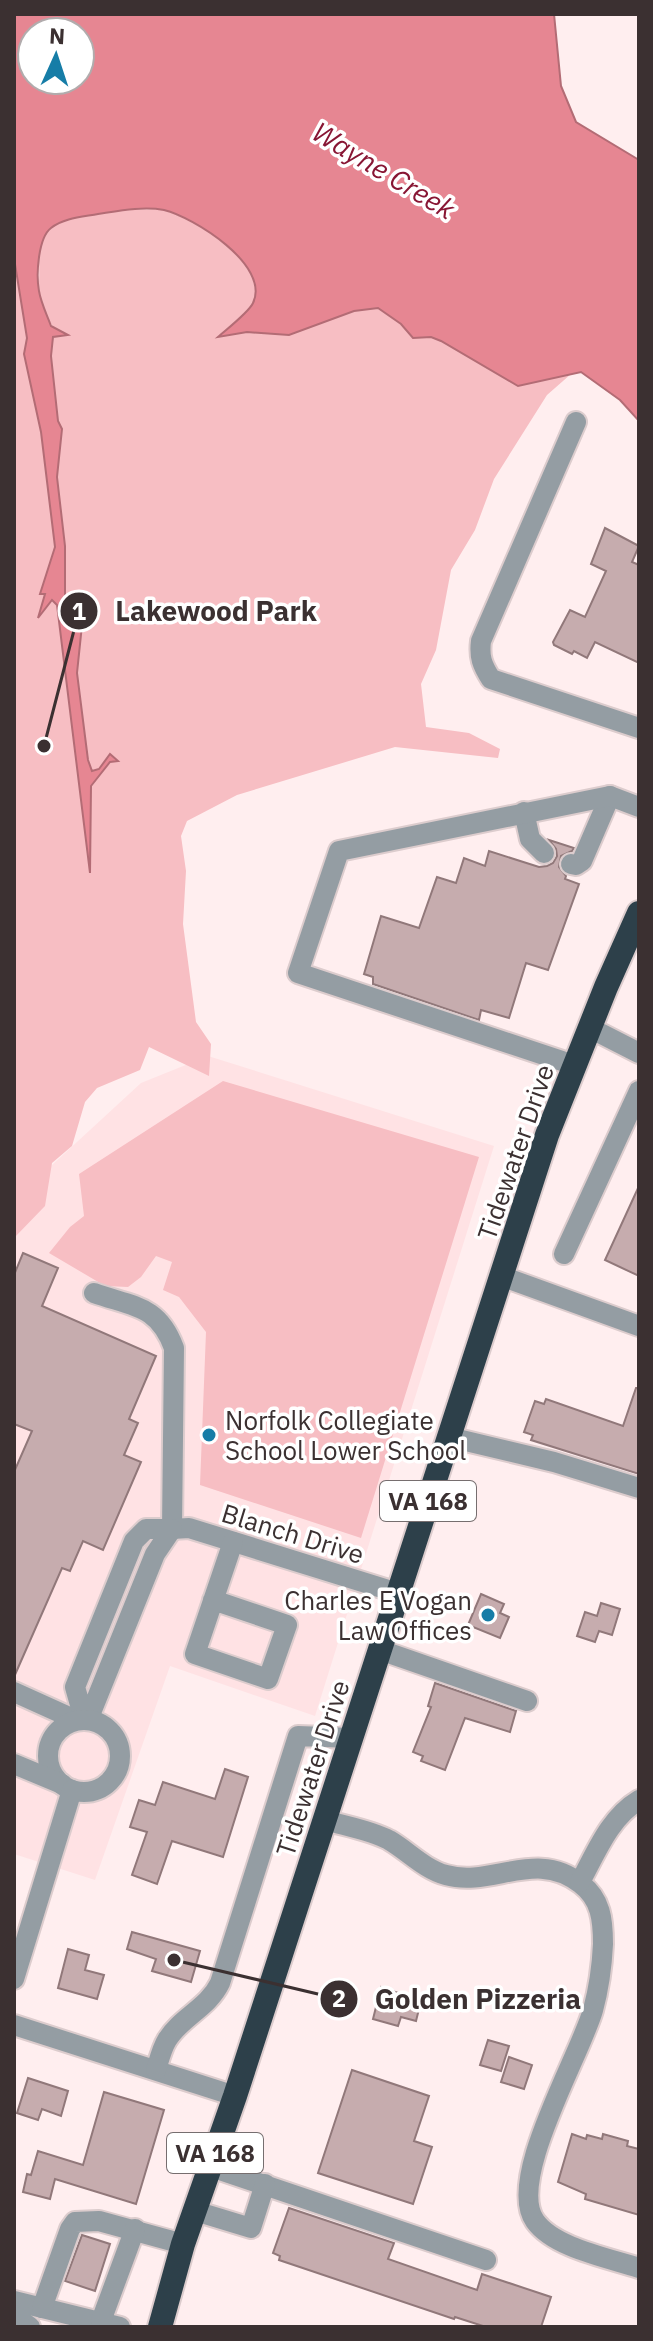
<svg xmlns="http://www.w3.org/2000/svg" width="653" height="2341" viewBox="0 0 653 2341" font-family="'IBM Plex Sans',sans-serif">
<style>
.built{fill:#ffe2e4}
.green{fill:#f7bec3}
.water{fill:#e68692;stroke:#b36c75;stroke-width:2;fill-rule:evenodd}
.building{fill:#c6acae;stroke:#91787a;stroke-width:2}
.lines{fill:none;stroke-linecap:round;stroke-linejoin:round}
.minor-casing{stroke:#dccccd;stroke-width:24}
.highway-casing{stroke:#dccccd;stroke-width:28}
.minor{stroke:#949da3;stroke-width:20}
.highway{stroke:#2d404a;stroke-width:24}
.poi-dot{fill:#167da7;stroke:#fff;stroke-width:3}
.labels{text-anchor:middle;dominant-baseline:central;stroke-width:7;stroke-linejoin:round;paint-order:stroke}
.shield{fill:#fff;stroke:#766e6f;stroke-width:2}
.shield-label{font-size:24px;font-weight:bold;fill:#3b3031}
.street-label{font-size:26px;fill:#3b3031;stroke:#fff}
.poi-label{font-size:26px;fill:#3b3031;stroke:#fff;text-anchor:start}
.water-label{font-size:28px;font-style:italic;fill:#881634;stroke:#fff}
.leader{fill:none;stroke:#3b3031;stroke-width:3}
.callout-dot{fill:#3b3031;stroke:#fff;stroke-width:3}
.mark-label{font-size:24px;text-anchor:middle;font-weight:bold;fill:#fff}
.callout-label{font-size:28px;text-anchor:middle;font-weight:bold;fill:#3b3031;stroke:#fff;stroke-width:7;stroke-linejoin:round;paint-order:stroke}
</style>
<rect width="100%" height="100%" fill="#ffeeef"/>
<!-- built -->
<path class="built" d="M208 1056 494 1146 315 1716 170 1666 95 1880 14 1854V1205L39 1177 141 1083Z"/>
<!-- green -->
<g class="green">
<path d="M161 209C193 219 266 258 254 300 250 313 228 326 220 336L247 332 289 335 354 311 378 308 401 324 413 338 431 337 441 341 518 386 571 374 547 395 494 479 475 530 451 570 436 650 421 684 426 727 469 733 500 749 498 758 395 747 237 795 187 821 181 836 186 871 183 924 196 1022 211 1044 209 1076 149 1047 140 1070 97 1088 85 1102 72 1146 52 1163 45 1206 14 1238V258L27 338 24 354 41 432 55 547 40 593 46 594 40 615 52 599 57 605 90 864 91 786 110 762 117 761 109 755 99 769 92 771 88 760 77 673 82 625 71 611 65 594V546L57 477 62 429 58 421 51 356 53 336 66 335C61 332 54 329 51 324 44 314 39 294 39 282 40 269 37 251 43 238 55 210 133 210 161 209Z"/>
<path d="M223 1081 479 1157 361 1538 200 1485 206 1332 179 1297 163 1290 172 1262 156 1256 141 1277 128 1287 105 1286 49 1253 70 1227 84 1216 79 1174Z"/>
</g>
<!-- water -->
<path class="water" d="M14 14H554L561 86 576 122 639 160V421L620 400 581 372 518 386 441 341 431 337 413 338 401 324 378 308 354 311 289 335 247 332 218 337C227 329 249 312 253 303 271 265 193 217 164 210 143 206 118 211 98 214 82 217 64 218 51 228 38 238 36 275 39 291 41 303 47 315 51 326L68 335 53 337 51 356 58 421 62 429 57 477 65 546V594L71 611 82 625 77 673 88 760 92 771 99 769 110 754 118 761 110 762 91 786 90 873 57 605 52 600 38 618 45 594H40L55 547 41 432 24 354 27 338 14 258ZM32 32H80V80H32Z"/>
<!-- building -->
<g class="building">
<path d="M605 528 639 546 632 562 639 565V663L595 642 587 658 574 651 572 654 554 645 553 642 570 610 585 617 606 571 591 564Z"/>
<path d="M549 840 574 848 572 851 561 856 559 867 566 876 565 879 579 884 548 970 526 963 509 1018 481 1010 479 1020 373 984V977L364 974 381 916 419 928 437 877 456 883 464 858 485 866 489 851 539 867 547 866 553 863 557 856 556 849Z"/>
<path d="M639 1186V1276L605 1260Z"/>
<path d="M23 1253 58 1268 42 1306 156 1356 129 1419 138 1423 124 1455 141 1462 103 1550 83 1541 70 1571 62 1568 14 1677V1472L32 1431 14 1424V1275Z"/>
<path d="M636 1388H639V1474L531 1440 533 1435 524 1432 535 1401 544 1404 546 1399 623 1426Z"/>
<path d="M481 1594 504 1604 500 1613 509 1617 500 1638 468 1625Z"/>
<path d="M601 1603 620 1609 612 1635 599 1631 595 1642 577 1636 585 1612 597 1616Z"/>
<path d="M435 1683 516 1711 510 1732 465 1718 445 1770 421 1761 423 1756 413 1752 431 1707 428 1706Z"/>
<path d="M225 1769 248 1777 223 1857 172 1841 157 1884 132 1875 147 1832 130 1827 139 1800 155 1805 163 1782 215 1799Z"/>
<path d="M132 1932 200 1951 191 1982 152 1971 156 1959 127 1949Z"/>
<path d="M68 1949 89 1955 85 1970 104 1975 97 1999 58 1988Z"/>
<path d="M381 1987 421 2001 416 2021 401 2017 398 2026 373 2019Z"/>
<path d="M488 2040 509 2046 501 2071 480 2065Z"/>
<path d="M509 2057 532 2065 524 2089 501 2082Z"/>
<path d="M352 2070 429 2096 414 2141 432 2147 413 2204 318 2173Z"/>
<path d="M28 2078 68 2091 61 2116 42 2109 38 2120 17 2113Z"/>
<path d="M104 2092 164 2110 136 2204 55 2179 50 2199 23 2192 27 2174 31 2175 38 2151 83 2165Z"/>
<path d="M572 2134 586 2139 587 2135 602 2139 603 2134 628 2141 627 2146 639 2149V2215L585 2199 586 2194 558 2182Z"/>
<path d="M289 2208 394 2243 388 2259 477 2290 482 2274 551 2297 541 2327H486L455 2317 454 2319 279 2260 280 2256 273 2253Z"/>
<path d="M82 2235 110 2244 95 2291 65 2281Z"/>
</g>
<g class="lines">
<!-- minor casing -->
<g class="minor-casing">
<g id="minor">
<path d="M576 422 481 641C479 657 482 665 491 679L639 728"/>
<path d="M524 812 530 839 544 853"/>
<path d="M571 864 576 865 582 861 610 796"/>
<path d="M590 1028 639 1053"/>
<path d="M574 1065 298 973 339 851 610 796 639 807"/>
<path d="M564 1254 639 1091"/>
<path d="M501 1276 639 1326"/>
<path d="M94 1293C134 1307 158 1305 174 1348L172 1529 189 1528 398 1593"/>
<path d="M449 1437 554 1462 639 1488"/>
<path d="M213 1600 287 1625 268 1679 195 1654 233 1542"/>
<path d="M380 1650 527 1701"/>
<path d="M14 1692 76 1720"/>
<path d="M84 1719 75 1687 134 1541 146 1529H172L155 1554 88 1720"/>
<circle cx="84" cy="1756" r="36"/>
<path d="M14 1764 62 1784"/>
<path d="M325 1820C345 1826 370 1830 389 1840 408 1851 424 1869 446 1875 492 1888 536 1848 581 1884 601 1899 603 1920 603 1944 602 1965 599 1988 593 2010 580 2056 506 2180 535 2221 554 2248 609 2258 639 2268"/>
<path d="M580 1882C596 1853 609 1818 639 1800"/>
<path d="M14 1979 72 1790"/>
<path d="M14 2025 235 2096"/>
<path d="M156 2070C159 2060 162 2048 167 2040 181 2017 208 2008 220 1983L298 1736 351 1738"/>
<path d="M211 2167 486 2260"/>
<path d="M195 2211 251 2228 265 2184"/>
<path d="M14 2301 120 2327"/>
<path d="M42 2308 70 2229 75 2222 99 2221 183 2244"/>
<path d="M14 2315 30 2327"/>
<path d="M101 2321 135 2229"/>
</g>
</g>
<!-- highway casing -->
<g class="highway-casing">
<path id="highway" d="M160 2327 183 2244 235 2096 547 1135 606 987 639 913"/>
</g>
<!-- minor -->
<use href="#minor" class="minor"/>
<!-- highway -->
<use href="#highway" class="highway"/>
</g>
<!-- markers -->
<g class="poi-dot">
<circle cx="209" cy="1435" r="8"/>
<circle cx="488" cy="1615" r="8"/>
</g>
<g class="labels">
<!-- shield labels -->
<g class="shield">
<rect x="380" y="1481" width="96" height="40" rx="6"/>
<rect x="167" y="2133" width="96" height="40" rx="6"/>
</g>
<g class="shield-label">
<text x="428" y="1501">VA 168</text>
<text x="215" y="2153">VA 168</text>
</g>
<!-- street labels -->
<g class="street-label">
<text transform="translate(515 1152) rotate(-71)">Tidewater Drive</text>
<text transform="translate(293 1533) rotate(17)">Blanch Drive</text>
<text transform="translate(312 1768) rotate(-72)">Tidewater Drive</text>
</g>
<!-- poi labels -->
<g class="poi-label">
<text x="225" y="1420">Norfolk Collegiate<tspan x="225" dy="30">School Lower School</tspan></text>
<text x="472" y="1600" text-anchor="end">Charles E Vogan<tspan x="472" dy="30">Law Offices</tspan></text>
</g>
<!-- water labels -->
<g class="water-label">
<text transform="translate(384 170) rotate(31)">Wayne Creek</text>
</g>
</g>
<!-- callouts -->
<path class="leader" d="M44 746L79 611M174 1960L339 1999"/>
<g class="callout-dot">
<circle cx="44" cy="746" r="8"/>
<circle cx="174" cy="1960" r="8"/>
<circle cx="79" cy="611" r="20"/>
<circle cx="339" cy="1999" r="20"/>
</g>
<g class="mark-label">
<text x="79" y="620">1</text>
<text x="339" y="2007">2</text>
</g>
<g class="callout-label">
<text x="216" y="621">Lakewood Park</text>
<text x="478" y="2009">Golden Pizzeria</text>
</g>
<!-- border -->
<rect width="653" height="2341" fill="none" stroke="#3b3031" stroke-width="32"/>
<!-- north arrow -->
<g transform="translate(56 56) rotate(3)"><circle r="38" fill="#ffffff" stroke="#b1acad" stroke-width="2"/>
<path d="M0-6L14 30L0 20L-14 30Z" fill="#167da7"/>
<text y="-12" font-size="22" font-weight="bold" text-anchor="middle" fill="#3b3031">N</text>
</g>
</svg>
